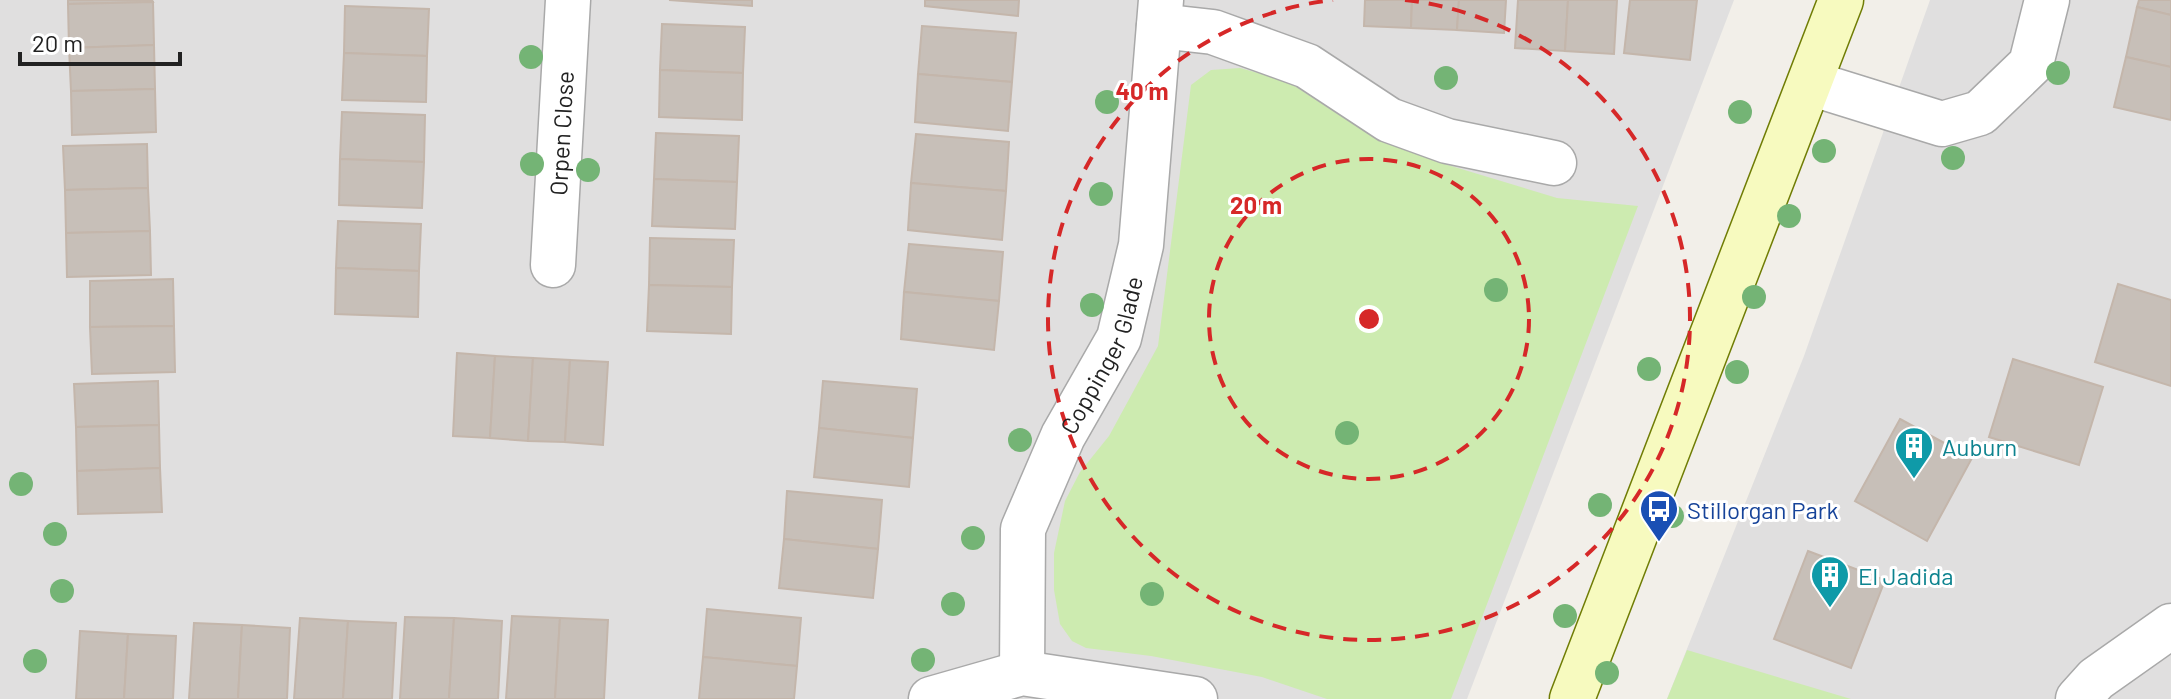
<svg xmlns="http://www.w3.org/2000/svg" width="2171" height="699" viewBox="0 0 2171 699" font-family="Barlow,sans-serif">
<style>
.residential{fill:#e0dfdf}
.grass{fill:#cdebb0}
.building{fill:#c7bfb8;stroke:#c4b6ab;stroke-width:2}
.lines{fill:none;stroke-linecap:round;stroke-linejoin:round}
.minor-casing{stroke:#a9a9a9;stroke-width:47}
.secondary-casing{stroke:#707d05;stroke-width:47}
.minor{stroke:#fff;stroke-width:44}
.secondary{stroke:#f7fabf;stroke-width:44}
.tree{fill:#74b475}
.ring{fill:none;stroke:#d62828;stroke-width:4;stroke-dasharray:14 10}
.labels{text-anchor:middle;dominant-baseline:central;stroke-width:6;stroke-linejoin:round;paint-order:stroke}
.street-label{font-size:24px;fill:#222;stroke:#fff}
.culture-label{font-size:24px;fill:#0d838f;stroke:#fff;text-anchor:start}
.transit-label{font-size:24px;fill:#164399;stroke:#fff;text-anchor:start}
.centre{fill:#d62828;stroke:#fff;stroke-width:4}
.ring-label{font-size:24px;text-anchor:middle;font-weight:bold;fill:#d62828;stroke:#fff;stroke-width:6;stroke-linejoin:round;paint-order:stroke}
</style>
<rect width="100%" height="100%" fill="#f2efe9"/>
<!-- residential -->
<g class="residential">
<path d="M0 0H1734L1467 699H0Z"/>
<path d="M1930 0H2171V699H1667L1804 356Z"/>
</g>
<!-- grass -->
<g class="grass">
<path d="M1240 68 1287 81 1344 118 1438 162 1557 198 1638 206 1451 699H1327L1262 677 1151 656 1086 648 1072 641 1060 624 1054 590V553L1065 501 1080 472 1109 436 1158 346 1191 85 1211 70Z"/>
<path d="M1687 650 1851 699H1667Z"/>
</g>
<!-- building -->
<g class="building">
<path d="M68 0H152L153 2 68 4Z"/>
<path d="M669 0H752V6Z"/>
<path d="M925 0H1019L1018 16 925 6Z"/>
<path d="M1365 0H1412L1411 28 1364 26Z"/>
<path d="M1412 0H1459L1457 30 1411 28Z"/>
<path d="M1459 0H1506L1504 33 1457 30Z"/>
<path d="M1518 0H1568L1565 51 1515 48Z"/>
<path d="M1568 0H1617L1614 54 1565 51Z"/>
<path d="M1630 0H1697L1690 60 1624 53Z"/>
<path d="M2139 0H2171V15L2137 7Z"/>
<path d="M153 2 154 45 69 48 68 4Z"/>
<path d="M345 6 429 9 427 56 344 53Z"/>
<path d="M2137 7 2171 15V67L2126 57Z"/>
<path d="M662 24 745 27 743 73 660 70Z"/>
<path d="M922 26 1016 33 1012 82 918 74Z"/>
<path d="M154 45 155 89 71 91 69 48Z"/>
<path d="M344 53 427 56 426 102 342 100Z"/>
<path d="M2126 57 2171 67V120L2114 107Z"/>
<path d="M660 70 743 73 742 120 659 117Z"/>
<path d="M918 74 1012 82 1008 131 915 122Z"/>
<path d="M155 89 156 132 72 135 71 91Z"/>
<path d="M342 112 425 115 424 162 340 159Z"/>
<path d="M656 133 739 136 737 182 654 179Z"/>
<path d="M916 134 1009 142 1006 191 911 183Z"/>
<path d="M147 144 148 188 65 190 63 146Z"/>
<path d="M340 159 424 162 422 208 339 205Z"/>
<path d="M654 179 737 182 735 229 652 226Z"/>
<path d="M911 183 1006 191 1002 240 908 230Z"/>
<path d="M148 188 150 231 66 233 65 190Z"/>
<path d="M338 221 421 224 419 271 336 268Z"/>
<path d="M150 231 151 275 67 277 66 233Z"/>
<path d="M650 238 734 240 732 287 649 285Z"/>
<path d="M909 244 1003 252 999 301 904 292Z"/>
<path d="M336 268 419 271 418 317 335 314Z"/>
<path d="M173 279 174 326 90 327V281Z"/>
<path d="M2118 284 2171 300V386L2095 362Z"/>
<path d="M649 285 732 287 731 334 647 331Z"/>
<path d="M904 292 999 301 994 350 901 339Z"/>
<path d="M174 326 175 372 92 374 90 327Z"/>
<path d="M457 353 495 356 490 438 453 436Z"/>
<path d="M495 356 533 358 528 441 490 438Z"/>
<path d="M533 358 570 360 565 442 528 441Z"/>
<path d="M2013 359 2103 387 2079 465 1989 437Z"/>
<path d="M570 360 608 362 603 445 565 442Z"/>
<path d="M158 381 159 425 76 427 74 384Z"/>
<path d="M823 381 917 389 913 438 819 428Z"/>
<path d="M1900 419 1972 458 1927 541 1855 501Z"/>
<path d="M159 425 160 468 77 471 76 427Z"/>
<path d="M819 428 913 438 909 487 814 477Z"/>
<path d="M160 468 162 512 78 514 77 471Z"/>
<path d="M787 491 882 500 878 549 784 539Z"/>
<path d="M784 539 878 549 873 598 779 588Z"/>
<path d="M1808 551 1885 580 1851 668 1774 639Z"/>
<path d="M707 609 801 618 797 666 703 657Z"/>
<path d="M512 616 560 618 555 699H506Z"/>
<path d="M405 617 454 618 449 699H400Z"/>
<path d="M300 618 348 621 343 699H294Z"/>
<path d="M454 618 502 621 498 699H449Z"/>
<path d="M560 618 608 620 604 699H555Z"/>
<path d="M348 621 396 623 392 699H343Z"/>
<path d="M194 623 242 625 238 699H189Z"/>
<path d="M242 625 290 628 287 699H238Z"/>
<path d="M80 631 128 634 124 699H76Z"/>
<path d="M128 634 176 636 173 699H124Z"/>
<path d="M703 657 797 666 794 699H699Z"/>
</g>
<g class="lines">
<!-- minor casing -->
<g class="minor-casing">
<g id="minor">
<path d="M1159 26 1213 32 1307 66 1389 120 1447 141 1554 163"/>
<path d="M1810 83 1942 124 1980 113 2031 64 2047 0"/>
<path id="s1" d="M553 265 568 0"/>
<path id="s2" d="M1022 673 1023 529 1063 436 1119 338 1141 245 1161 0"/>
<path d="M931 699 1022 673 1195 699"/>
<path d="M2078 699 2096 679 2171 626"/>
</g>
</g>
<!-- secondary casing -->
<g class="secondary-casing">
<path id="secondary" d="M1572 699 1841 0"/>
</g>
<!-- minor -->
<use href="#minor" class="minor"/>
<!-- secondary -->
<use href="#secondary" class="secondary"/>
</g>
<!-- trees -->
<g class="tree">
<circle cx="531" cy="57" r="12"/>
<circle cx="2058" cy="73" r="12"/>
<circle cx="1446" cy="78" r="12"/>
<circle cx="1107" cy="102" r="12"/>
<circle cx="1740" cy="112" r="12"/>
<circle cx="1824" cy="151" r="12"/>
<circle cx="1953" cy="158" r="12"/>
<circle cx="532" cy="164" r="12"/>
<circle cx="588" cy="170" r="12"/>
<circle cx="1101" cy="194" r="12"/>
<circle cx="1789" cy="216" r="12"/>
<circle cx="1496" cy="290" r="12"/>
<circle cx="1754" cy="297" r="12"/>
<circle cx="1092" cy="305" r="12"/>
<circle cx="1649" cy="369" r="12"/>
<circle cx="1737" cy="372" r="12"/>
<circle cx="1347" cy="433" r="12"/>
<circle cx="1020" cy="440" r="12"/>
<circle cx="21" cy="484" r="12"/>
<circle cx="1600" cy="505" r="12"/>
<circle cx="1672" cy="516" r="12"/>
<circle cx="55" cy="534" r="12"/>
<circle cx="973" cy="538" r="12"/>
<circle cx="62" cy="591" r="12"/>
<circle cx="1152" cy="594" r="12"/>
<circle cx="953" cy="604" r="12"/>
<circle cx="1565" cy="616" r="12"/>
<circle cx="923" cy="660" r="12"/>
<circle cx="35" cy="661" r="12"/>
<circle cx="1607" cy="673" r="12"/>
</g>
<!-- distance rings -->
<g class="ring">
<circle cx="1369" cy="319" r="160"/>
<path d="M1405 0A321 321 0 1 1 1333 0"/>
</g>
<!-- icons -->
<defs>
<g id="building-pin" transform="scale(2)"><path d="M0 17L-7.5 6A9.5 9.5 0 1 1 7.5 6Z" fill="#0f9aa8" stroke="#fff"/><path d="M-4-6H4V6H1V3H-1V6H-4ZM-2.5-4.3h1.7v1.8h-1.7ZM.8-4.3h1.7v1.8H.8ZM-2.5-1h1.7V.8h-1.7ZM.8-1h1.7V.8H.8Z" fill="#fff"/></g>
<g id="bus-pin" transform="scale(2)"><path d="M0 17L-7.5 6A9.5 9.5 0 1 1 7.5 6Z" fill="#1a4fb4" stroke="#fff"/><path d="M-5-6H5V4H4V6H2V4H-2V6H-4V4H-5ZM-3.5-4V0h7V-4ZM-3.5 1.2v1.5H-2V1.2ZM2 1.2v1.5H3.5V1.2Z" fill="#fff"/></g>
</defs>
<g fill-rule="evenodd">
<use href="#building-pin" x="1914" y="446"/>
<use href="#bus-pin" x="1659" y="509"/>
<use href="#building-pin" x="1830" y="575"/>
</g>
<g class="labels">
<!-- street labels -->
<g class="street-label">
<text stroke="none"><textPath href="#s1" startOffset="132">Orpen Close</textPath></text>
<text stroke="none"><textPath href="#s2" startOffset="336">Coppinger Glade</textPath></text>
</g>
<!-- culture labels -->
<g class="culture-label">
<text x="1942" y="446">Auburn</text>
<text x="1858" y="575">El Jadida</text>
</g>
<!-- transit labels -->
<g class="transit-label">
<text x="1687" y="509">Stillorgan Park</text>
</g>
</g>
<circle cx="1369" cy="319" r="12" class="centre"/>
<g class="ring-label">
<text x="1142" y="100">40 m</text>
<text x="1256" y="214">20 m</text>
</g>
<!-- scale -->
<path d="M20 52v12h160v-12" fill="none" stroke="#222222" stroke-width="4"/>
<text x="32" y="52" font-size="24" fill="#222222" stroke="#ffffff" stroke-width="6" paint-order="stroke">20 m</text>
</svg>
